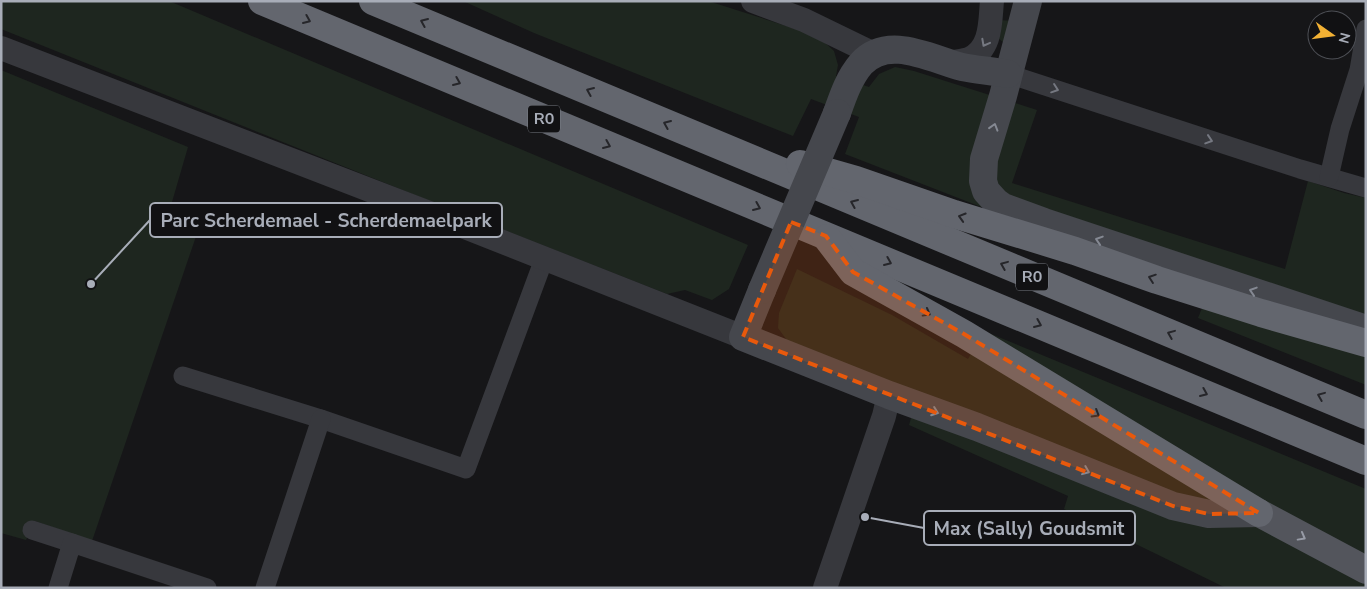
<svg xmlns="http://www.w3.org/2000/svg" width="1367" height="589" viewBox="0 0 1367 589" font-family="'Nunito Sans',sans-serif">
<style>
.green{fill:#1e261f}
.lines{fill:none;stroke-linecap:round;stroke-linejoin:round}
.minor{stroke:#37383d;stroke-width:19}
.tertiary{stroke:#37383d;stroke-width:24}
.secondary{stroke:#45474d;stroke-width:28}
.primary{stroke:#53555c;stroke-width:28}
.motorway{stroke:#63666e;stroke-width:28}
.secondary-bridge{stroke:#45474d;stroke-width:28}
.oneway{stroke:#26262a}
.oneway2{stroke:#757881}
.oneway3{stroke:#858993}
.oneway4{stroke:#979ba6}
.marked{fill:#e8590c;fill-opacity:0.2;stroke:#e8590c;stroke-width:4;stroke-dasharray:10 6;stroke-linejoin:round}
.labels{text-anchor:middle;dominant-baseline:central;stroke-width:4;stroke-linejoin:round;paint-order:stroke}
.shield{fill:#111113;stroke:#7b7e86;stroke-width:1}
.shield-label{font-size:16px;font-weight:bold;fill:#a8adb8}
.leader{fill:none;stroke:#a8adb8;stroke-width:2}
.callout-dot{fill:#a8adb8;stroke:#111113;stroke-width:2}
.callout{fill:#111113;stroke:#a8adb8;stroke-width:2}
.callout-label{font-size:19px;text-anchor:middle;font-weight:bold;fill:#a8adb8}
</style>
<rect width="100%" height="100%" fill="#161618"/>
<!-- green -->
<g class="green">
<path d="M1 1H169L748 245 729 289 712 300 685 290 667 294 415 195 1 29Z"/>
<path d="M463 1H708L818 36 834 51 838 65 836 76 869 87 879 74 895 67 914 71 1037 110 1012 183 1285 269 1308 181 1344 193 1366 198V320L984 208 845 154 859 117 811 99 793 136 534 33Z"/>
<path d="M997 20 1017 21 1004 43 998 38Z"/>
<path d="M1 70 188 147 172 202 204 213 92 541 35 521 26 540 1 533Z"/>
<path d="M797 269 892 315 968 359 984 331 1366 489V588H1226L1064 509 1068 496 909 425 918 394 789 343 778 328 779 313Z"/>
<path d="M1202 308 1366 356V385L1198 318Z"/>
</g>
<g class="lines">
<!-- minor -->
<g class="minor">
<path d="M1008 74 1300 169 1366 188"/>
<path d="M1329 177 1340 129 1359 70 1366 29"/>
<path d="M183 376 321 419 466 469 544 259"/>
<path d="M32 530 72 543"/>
<path d="M58 588 72 543 207 588"/>
<path d="M265 588 321 419"/>
</g>
<!-- tertiary -->
<g class="tertiary">
<path d="M753 1 804 20 874 54"/>
<path d="M1 48 437 216 743 337"/>
<path d="M949 63C956 61 964 61 969 59 992 49 990 21 992 1"/>
<path d="M825 588 884 416 889 395"/>
</g>
<!-- secondary -->
<g class="secondary">
<path d="M1028 1 1003 96 984 159 983 181 986 191 996 202 1003 207 1044 222 1366 329"/>
<path d="M837 113C843 96 849 78 861 64 888 34 931 59 962 67 977 70 993 71 1008 74"/>
<path d="M762 290 743 337 889 395 977 427 1173 506 1209 514 1259 513"/>
</g>
<!-- primary -->
<path class="primary" d="M1259 513 1366 570"/>
<!-- motorway -->
<g class="motorway">
<path d="M262 1 1366 461"/>
<path d="M373 1 1366 415"/>
<path d="M800 164 856 180 954 214 1075 251 1157 280 1261 313 1366 343"/>
<path d="M827 238 853 272 964 334 1259 513"/>
</g>
<!-- secondary-bridge -->
<path class="secondary-bridge" d="M762 290 837 113"/>
</g>
<!-- one-way arrows -->
<defs><path id="oneway-chevron" d="M-2-3.5L2.5 0L-2 3.5" fill="none" stroke-width="1.6" stroke-linecap="round" stroke-linejoin="round" transform="scale(1.25)"/></defs>
<g class="oneway">
<use href="#oneway-chevron" transform="translate(307 20) rotate(23)"/>
<use href="#oneway-chevron" transform="translate(424 22) rotate(-157)"/>
<use href="#oneway-chevron" transform="translate(457 82) rotate(23)"/>
<use href="#oneway-chevron" transform="translate(590 91) rotate(-157)"/>
<use href="#oneway-chevron" transform="translate(667 124) rotate(-157)"/>
<use href="#oneway-chevron" transform="translate(607 145) rotate(23)"/>
<use href="#oneway-chevron" transform="translate(854 203) rotate(-157)"/>
<use href="#oneway-chevron" transform="translate(757 207) rotate(23)"/>
<use href="#oneway-chevron" transform="translate(962 217) rotate(-163)"/>
<use href="#oneway-chevron" transform="translate(888 262) rotate(23)"/>
<use href="#oneway-chevron" transform="translate(1004 265) rotate(-158)"/>
<use href="#oneway-chevron" transform="translate(1152 278) rotate(-161)"/>
<use href="#oneway-chevron" transform="translate(927 313) rotate(29)"/>
<use href="#oneway-chevron" transform="translate(1038 324) rotate(23)"/>
<use href="#oneway-chevron" transform="translate(1171 334) rotate(-158)"/>
<use href="#oneway-chevron" transform="translate(1204 393) rotate(23)"/>
<use href="#oneway-chevron" transform="translate(1321 396) rotate(-158)"/>
<use href="#oneway-chevron" transform="translate(1096 414) rotate(31)"/>
</g>
<g class="oneway2">
<use href="#oneway-chevron" transform="translate(985 43) rotate(118)"/>
<use href="#oneway-chevron" transform="translate(1055 89) rotate(19)"/>
<use href="#oneway-chevron" transform="translate(1209 140) rotate(18)"/>
</g>
<g class="oneway3">
<use href="#oneway-chevron" transform="translate(994 127) rotate(-73)"/>
<use href="#oneway-chevron" transform="translate(1099 240) rotate(-162)"/>
<use href="#oneway-chevron" transform="translate(1253 291) rotate(-162)"/>
<use href="#oneway-chevron" transform="translate(935 412) rotate(20)"/>
<use href="#oneway-chevron" transform="translate(1086 471) rotate(22)"/>
</g>
<use class="oneway4" href="#oneway-chevron" transform="translate(1302 537) rotate(29)"/>
<!-- marked area -->
<path class="marked" d="M791 222 826 236 853 272 964 334 1259 513 1209 514 1173 506 743 337Z"/>
<g class="labels">
<!-- shield labels -->
<g class="shield">
<rect x="528" y="105.5" width="32" height="27" rx="4"/>
<rect x="1016" y="263.5" width="32" height="27" rx="4"/>
</g>
<g class="shield-label">
<text x="544" y="119">R0</text>
<text x="1032" y="277">R0</text>
</g>
</g>
<!-- callouts -->
<path class="leader" d="M91 284L150 220M865 517L924 528"/>
<g class="callout-dot">
<circle cx="91" cy="284" r="5"/>
<circle cx="865" cy="517" r="5"/>
</g>
<g class="callout">
<rect x="150" y="203" width="352" height="34" rx="5"/>
<rect x="924" y="511" width="211" height="34" rx="5"/>
</g>
<g class="callout-label">
<text x="326" y="227">Parc Scherdemael - Scherdemaelpark</text>
<text x="1029" y="535">Max (Sally) Goudsmit</text>
</g>
<!-- border -->
<rect width="1367" height="589" fill="none" stroke="#a8adb8" stroke-width="5"/>
<!-- north arrow -->
<g transform="translate(1332 35) rotate(104)"><circle r="24" fill="#111113" stroke="#4d4f55"/>
<path d="M0-4L9 19L0 12L-9 19Z" fill="#f2b134"/>
<text y="-8" font-size="14" font-weight="bold" text-anchor="middle" fill="#a8adb8">N</text>
</g>
</svg>
